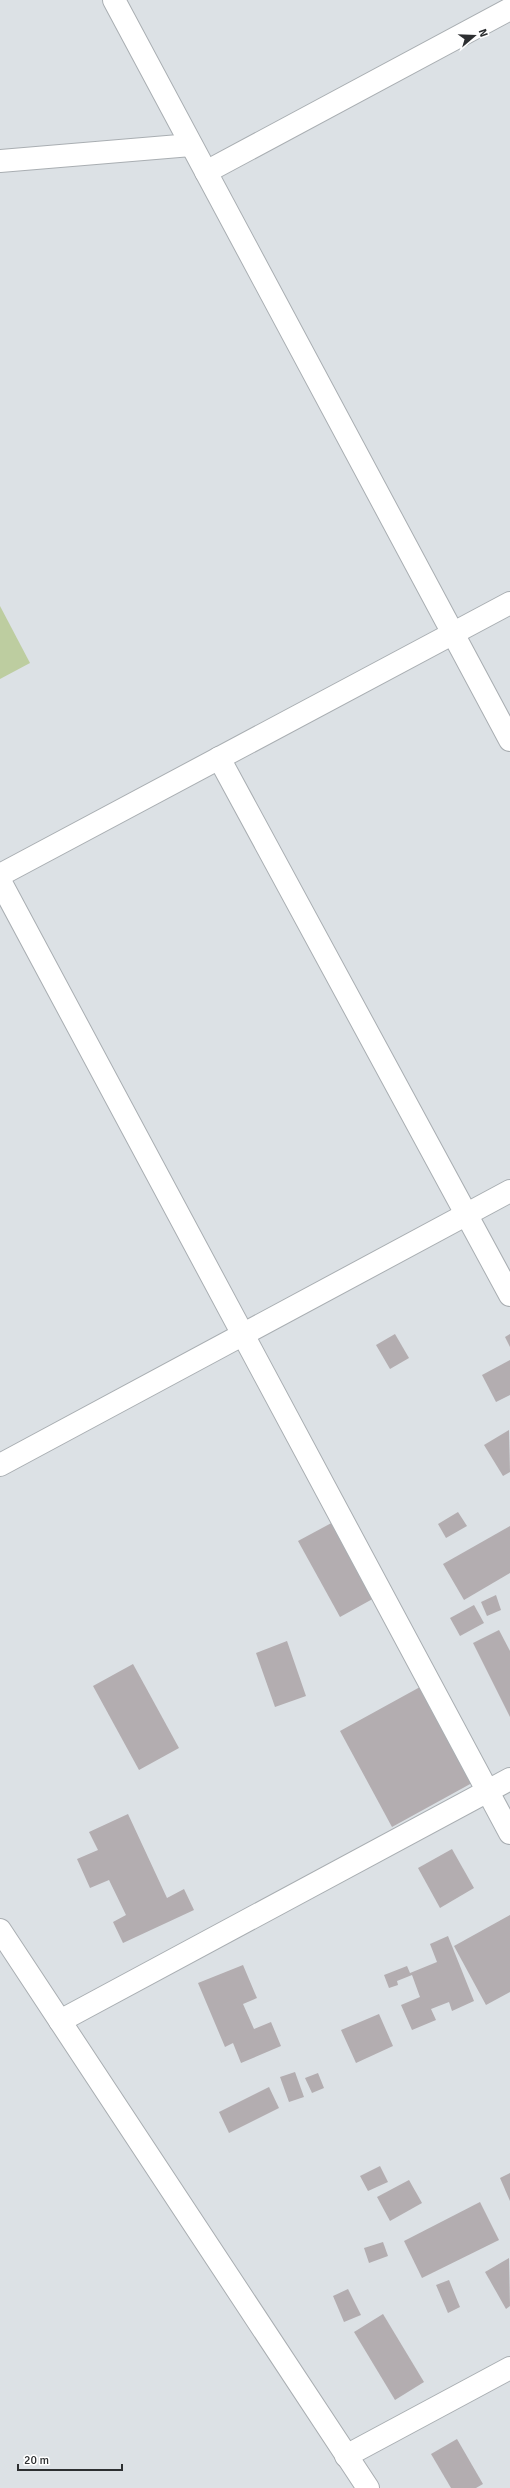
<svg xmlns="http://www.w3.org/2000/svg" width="510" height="2488" viewBox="0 0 510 2488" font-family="Signika,sans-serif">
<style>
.green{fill:#bdcda0}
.building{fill:#b3adb0}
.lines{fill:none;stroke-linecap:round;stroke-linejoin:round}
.street-casing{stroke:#a9aeb2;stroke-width:24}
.secondary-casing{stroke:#a9aeb2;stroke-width:24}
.street{stroke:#fff;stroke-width:22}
.secondary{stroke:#fff;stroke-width:22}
</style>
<rect width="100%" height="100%" fill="#dce1e5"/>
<!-- green -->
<path class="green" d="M0 606 30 663 0 679Z"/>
<!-- building -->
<g class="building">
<path d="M395 1334 409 1358 390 1369 376 1345Z"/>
<path d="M510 1334V1347L505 1337Z"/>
<path d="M510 1360V1395L496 1402 482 1375Z"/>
<path d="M509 1430 510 1472 503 1476 484 1445Z"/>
<path d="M458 1512 467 1526 446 1538 438 1524Z"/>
<path d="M337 1520 378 1596 340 1617 298 1541Z"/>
<path d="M510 1526V1573L464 1600 443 1564Z"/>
<path d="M496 1595 501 1610 487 1616 481 1602Z"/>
<path d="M474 1605 484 1623 460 1636 450 1618Z"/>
<path d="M499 1630 510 1651V1717L473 1643Z"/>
<path d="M287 1641 306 1696 275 1707 256 1653Z"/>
<path d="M133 1664 179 1748 139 1770 93 1686Z"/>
<path d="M420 1687 472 1783 392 1827 340 1731Z"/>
<path d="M128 1814 167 1898 184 1889 194 1910 123 1943 113 1922 126 1915 109 1880 90 1888 77 1859 98 1850 89 1832Z"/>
<path d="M452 1849 474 1888 440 1908 418 1868Z"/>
<path d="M510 1915V1992L486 2005 454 1946Z"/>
<path d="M448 1936 474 2001 452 2011 449 2002 431 2009 436 2020 412 2030 401 2005 420 1997 412 1975 397 1981 398 1985 389 1988 384 1975 407 1966 410 1973 437 1962 430 1944Z"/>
<path d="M243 1965 257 1998 243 2004 254 2029 271 2022 281 2046 241 2063 233 2043 225 2047 198 1983Z"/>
<path d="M379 2014 393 2046 356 2063 341 2030Z"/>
<path d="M295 2072 304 2097 289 2102 280 2077Z"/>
<path d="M318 2073 324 2088 312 2093 305 2078Z"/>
<path d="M269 2087 279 2108 229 2133 219 2112Z"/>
<path d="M380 2166 388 2182 368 2191 360 2176Z"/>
<path d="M510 2173V2201L500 2178Z"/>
<path d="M409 2180 422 2203 390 2221 377 2197Z"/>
<path d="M480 2202 499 2240 422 2278 404 2241Z"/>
<path d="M383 2242 388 2256 369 2263 364 2248Z"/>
<path d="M509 2258 510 2306 506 2309 485 2272Z"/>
<path d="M449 2280 460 2307 448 2313 436 2285Z"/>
<path d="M348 2289 361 2315 344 2322 333 2296Z"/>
<path d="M383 2314 424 2382 395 2400 354 2332Z"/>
<path d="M457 2439 483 2484 476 2488H451L431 2454Z"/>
</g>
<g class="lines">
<!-- street casing -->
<g class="street-casing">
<g id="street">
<path d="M114 0 510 740"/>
<path d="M0 161 191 145"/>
<path d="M206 172 510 9"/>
<path d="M219 758 510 1295"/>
<path d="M0 875 510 603"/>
<path d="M0 881 510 1833"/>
<path d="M0 1465 510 1191"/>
<path d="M60 2021 510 1779"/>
<path d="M346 2456 510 2368"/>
</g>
</g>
<!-- secondary casing -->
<g class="secondary-casing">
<path id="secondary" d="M0 1930 368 2488"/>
</g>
<!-- street -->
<use href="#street" class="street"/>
<!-- secondary -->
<use href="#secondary" class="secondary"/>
</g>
<!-- north arrow -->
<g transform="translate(474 36) rotate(71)" stroke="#ffffff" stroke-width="3" paint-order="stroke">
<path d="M0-3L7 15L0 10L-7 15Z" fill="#2d2f31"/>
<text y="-6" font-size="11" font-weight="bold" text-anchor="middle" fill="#2d2f31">N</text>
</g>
<!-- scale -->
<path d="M18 2464v6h104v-6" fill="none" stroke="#2d2f31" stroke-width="2"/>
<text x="24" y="2464" font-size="12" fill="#2d2f31" stroke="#ffffff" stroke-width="3" paint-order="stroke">20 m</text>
</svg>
